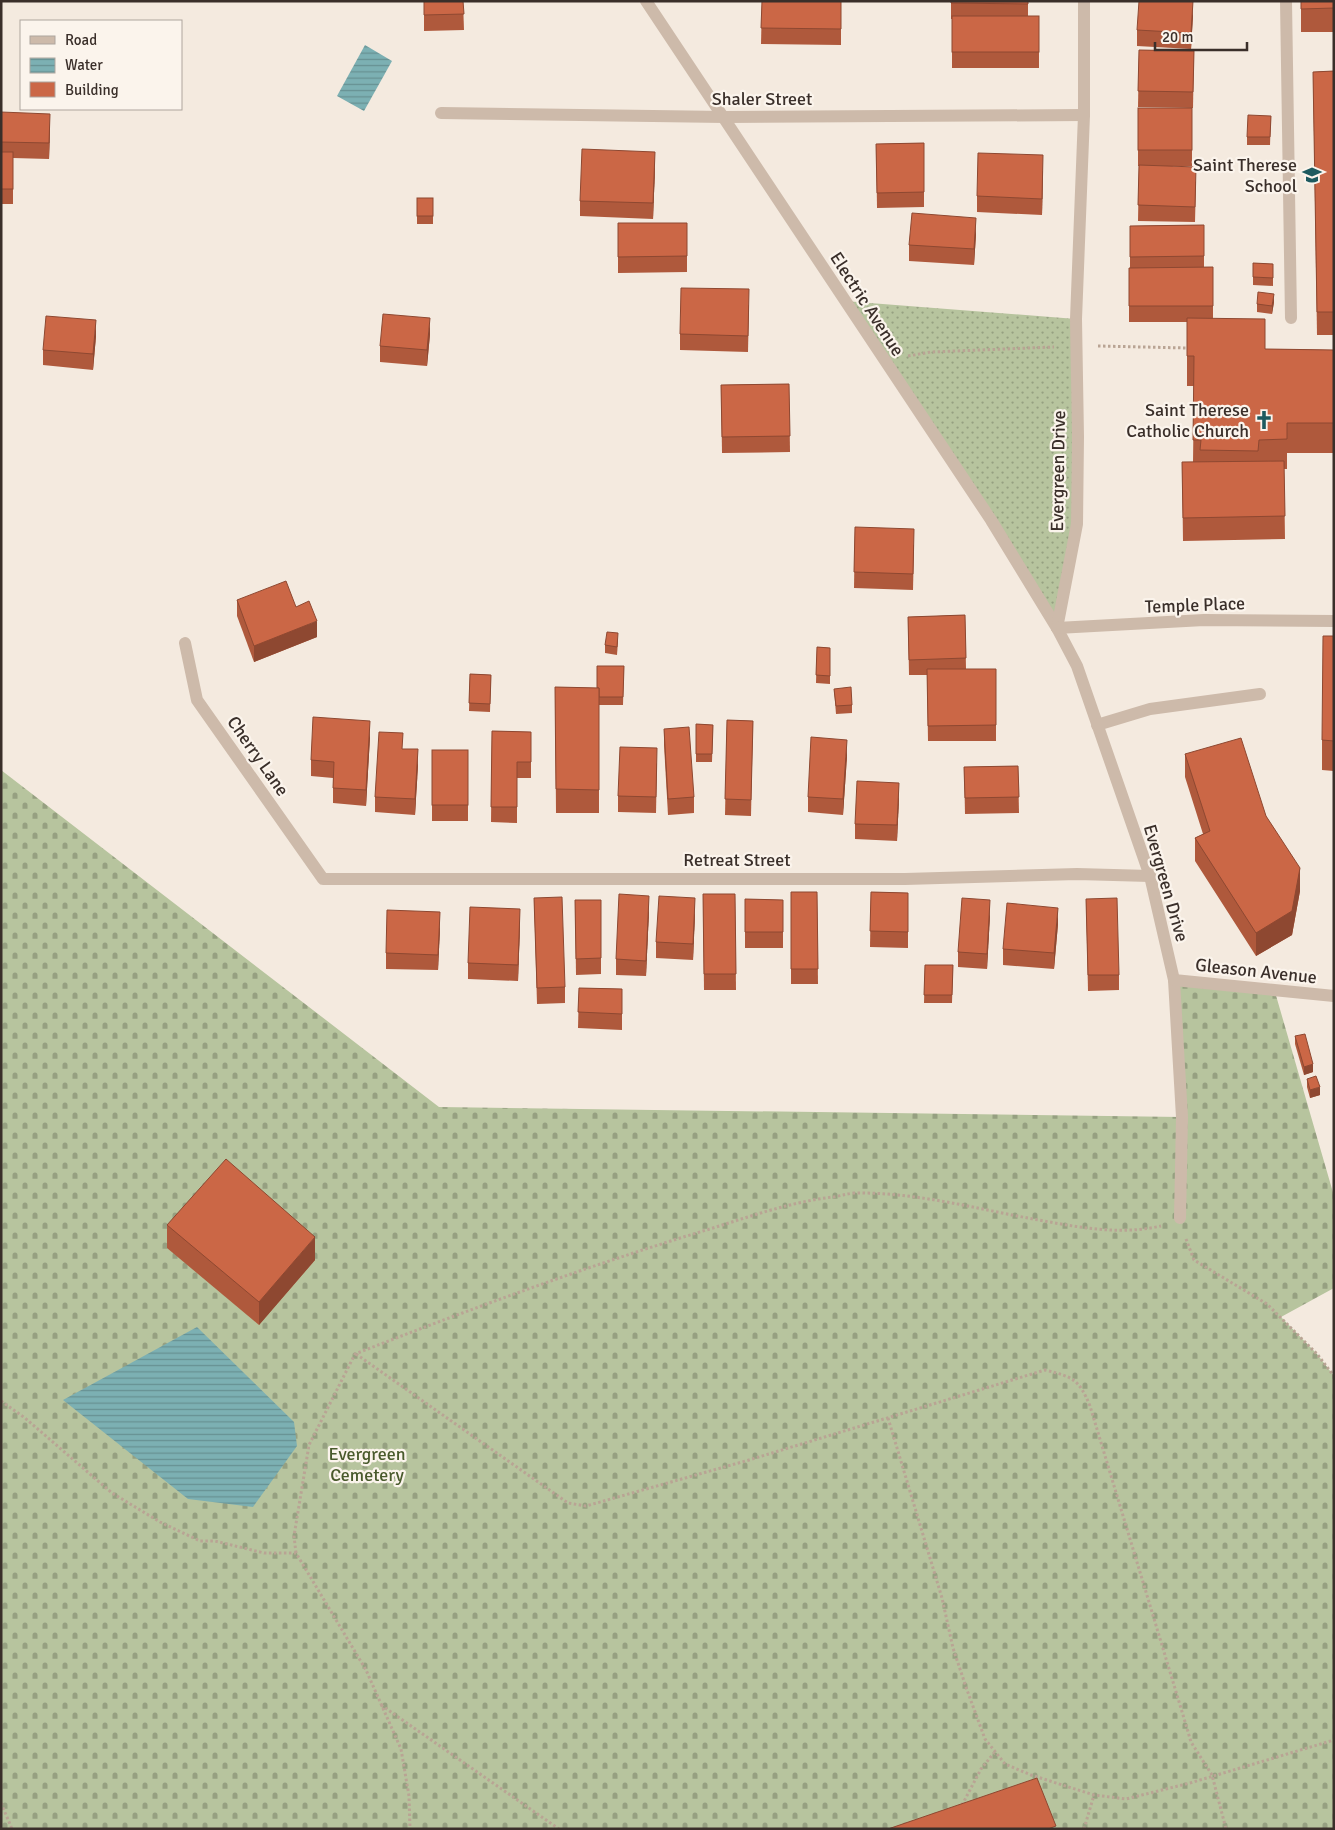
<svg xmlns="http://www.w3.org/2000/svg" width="1335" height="1830" viewBox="0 0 1335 1830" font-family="Signika,sans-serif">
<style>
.grass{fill:url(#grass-dots)}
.cemetery{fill:url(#cemetery-stones)}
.water{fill:url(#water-rules)}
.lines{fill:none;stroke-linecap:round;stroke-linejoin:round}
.path{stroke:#b9a494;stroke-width:3;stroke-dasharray:2.5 2.5;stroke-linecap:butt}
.minor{stroke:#cdbaaa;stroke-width:12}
.wall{fill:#af593c}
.shaded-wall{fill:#8e4831}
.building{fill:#cb6746;stroke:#8e4831}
.labels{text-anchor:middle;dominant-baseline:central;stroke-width:4.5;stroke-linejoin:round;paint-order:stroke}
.street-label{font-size:18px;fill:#3a2f2a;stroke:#fbf4ec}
.poi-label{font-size:18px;fill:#3a2f2a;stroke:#fbf4ec;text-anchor:end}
.park-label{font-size:18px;fill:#495a2c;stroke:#fbf4ec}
</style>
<defs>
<pattern id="grass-dots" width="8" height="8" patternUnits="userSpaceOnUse" patternTransform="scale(1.25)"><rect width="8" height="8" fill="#b7c49e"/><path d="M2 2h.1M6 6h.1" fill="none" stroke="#96a081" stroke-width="1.8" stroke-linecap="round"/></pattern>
<pattern id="cemetery-stones" width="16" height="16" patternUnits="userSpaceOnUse" patternTransform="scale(1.25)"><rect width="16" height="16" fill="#b7c49e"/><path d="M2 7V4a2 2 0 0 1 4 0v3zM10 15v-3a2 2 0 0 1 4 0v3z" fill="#96a081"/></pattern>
<pattern id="water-rules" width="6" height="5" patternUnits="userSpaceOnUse" patternTransform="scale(1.25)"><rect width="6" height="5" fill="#7cb0b3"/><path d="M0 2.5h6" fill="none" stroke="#679092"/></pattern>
</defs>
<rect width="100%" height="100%" fill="#f4eadf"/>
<!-- grass -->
<path class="grass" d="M844 301 1076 319 1077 524 1057 628Z"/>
<!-- cemetery -->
<path class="cemetery" d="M1 770 439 1107 1181 1117 1174 980 1275 992 1334 1196V1288L1281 1317 1317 1354 1334 1376V1829H1Z"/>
<!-- water -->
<g class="water">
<path d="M365 45 392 61 364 111 337 96Z"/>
<path d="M197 1327 294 1422 297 1446 253 1507 188 1499 63 1400Z"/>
</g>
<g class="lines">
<!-- path -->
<g class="path">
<path d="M1098 346 1187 348"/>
<path d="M908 356 931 352 1054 347"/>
<path d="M1186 1239 1194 1260 1267 1304 1317 1354 1334 1376"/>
<path d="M356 1354 568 1503 586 1506 749 1460 1045 1370C1073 1377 1079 1379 1090 1406L1186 1725 1191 1742 1212 1775 1226 1829"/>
<path d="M1 1401 25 1418 112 1493 160 1522 200 1541H215L264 1553H296L366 1670 401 1749 409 1796 410 1829"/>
<path d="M888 1418 942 1598 953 1648 967 1690 985 1739 1005 1764 1031 1775 1094 1795 1126 1799 1190 1783 1334 1740"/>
<path d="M296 1553 294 1536 309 1445 355 1354C470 1309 585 1267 703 1231 746 1218 789 1202 833 1197 840 1196 846 1194 854 1193 918 1192 981 1210 1044 1221 1083 1228 1121 1235 1161 1226"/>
<path d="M381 1705 559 1829"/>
<path d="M1 1803 12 1829"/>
<path d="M962 1805 981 1769 994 1753"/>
<path d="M1084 1829 1094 1795"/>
</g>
<!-- minor -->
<g class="minor">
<path d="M646 1 991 520 1057 628 1077 666 1150 876 1174 980 1182 1117 1180 1218"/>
<path d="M1286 1 1291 318"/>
<path d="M441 113 725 117 1084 115"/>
<path d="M1057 628 1077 524 1078 437 1076 319 1084 115V1"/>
<path d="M1057 628 1204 620 1334 621"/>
<path d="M185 643 197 700 323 879H905L1077 874 1150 876"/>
<path d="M1097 725 1150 709 1260 694"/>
<path d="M1174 980 1334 996"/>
</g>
</g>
<!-- wall -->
<g class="wall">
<path d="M424 1H463L464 30 424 31Z"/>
<path d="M762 1H841V45L761 44Z"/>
<path d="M951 1H1028V16H1039V68H952V19H951Z"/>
<rect x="1301" y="1" width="33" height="31"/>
<path d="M1193 15 1191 49 1137 46V30Z"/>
<path d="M1139 50 1194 51 1193 108 1138 107Z"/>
<path d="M1334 71V335H1317L1313 72Z"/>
<path d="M1138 108H1192V166H1172L1196 182 1195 222 1138 221 1139 166H1138Z"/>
<path d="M1 112 50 130 49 159 13 158V204H1Z"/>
<path d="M1271 116 1270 145H1247V137Z"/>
<path d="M924 143V207L877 208 876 144Z"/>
<path d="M655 168 653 219 580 216V201Z"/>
<path d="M1043 171 1042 215 977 212V196Z"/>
<rect x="417" y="198" width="16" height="26"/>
<path d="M618 223H687V272L618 273Z"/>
<path d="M1204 225V267H1213V319L1265 349 1334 350V453H1287V469H1284L1285 539 1183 541 1182 462H1193L1194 386H1187V322H1129V268H1130V226Z"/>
<path d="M976 234 974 265 909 261V245Z"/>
<path d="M1253 263 1273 264V286L1253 285Z"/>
<path d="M1274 302 1272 314 1257 312V304Z"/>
<path d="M749 305 748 352 680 350V334Z"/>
<path d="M430 334 427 366 380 362V346Z"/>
<path d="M96 336 93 370 43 365V350Z"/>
<path d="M789 384 790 452 722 453 721 385Z"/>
<path d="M855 527 914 545 913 590 854 588Z"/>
<path d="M237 600 296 607 317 637 254 662 237 616Z"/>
<path d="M965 615 966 669H996V741H928L927 675H909L908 617Z"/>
<path d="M1334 636V771L1322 770V740Z"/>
<path d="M618 641 617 655 605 653V645Z"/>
<path d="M817 647 830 648V684L816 683Z"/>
<path d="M624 666 623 705H599V813H556L555 687 597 688Z"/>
<path d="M470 674 491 675 490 712 469 711Z"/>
<path d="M834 689 852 705V713L836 714Z"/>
<path d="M727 720 753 721 751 816 725 815Z"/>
<path d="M696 724 713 725 712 762H696Z"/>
<path d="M664 729 694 797V813L668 815 664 745Z"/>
<path d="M492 731 531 732V778H517V823L491 822Z"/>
<path d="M370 737 366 806 333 803V778L311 776V760Z"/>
<path d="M403 749 418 765 415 815 375 812V797Z"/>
<rect x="432" y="750" width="36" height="71"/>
<path d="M1185 754 1266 816 1300 891 1292 935 1256 956 1195 861V838L1203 834 1185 777Z"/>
<path d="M847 756 843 815 808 812V797Z"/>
<path d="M657 763 656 813 618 812V796Z"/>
<path d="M1018 766 1019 813 965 814 964 767Z"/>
<path d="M899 798 897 841 855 839V824Z"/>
<path d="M791 892H817L818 984H791Z"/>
<path d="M871 892 908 893V948L870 947Z"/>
<path d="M703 894H735L736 990H704Z"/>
<path d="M534 898 565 987V1003L537 1004Z"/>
<path d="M745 899 783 900V948H745Z"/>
<path d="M1086 899 1119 975V990L1088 991Z"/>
<path d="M575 900H601V974L576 975Z"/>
<path d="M649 911 646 976 616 975V959Z"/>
<path d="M695 914 693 960 656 958V942Z"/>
<path d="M990 915 987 969 958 967V952Z"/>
<path d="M1058 924 1054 969 1003 965V949Z"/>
<path d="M520 925 518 981 468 979V963Z"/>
<path d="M440 928 438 970 386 969V953Z"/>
<path d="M925 965H953L952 1003H924Z"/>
<path d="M579 988 622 989V1030L578 1028Z"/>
<path d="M1295 1036 1313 1072 1304 1075 1295 1044Z"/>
<path d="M1307 1079 1320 1095 1310 1098 1307 1087Z"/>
<path d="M167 1225 315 1260 259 1325 167 1248Z"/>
</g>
<!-- shaded-wall -->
<g class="shaded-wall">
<path d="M1193 1V15L1191 49V33Z"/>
<path d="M50 114V130L49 159V143Z"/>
<path d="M655 152V168L653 219V203Z"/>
<path d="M1043 155V171L1042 215V199Z"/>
<path d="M976 218V234L974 265V249Z"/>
<path d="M1274 294V302L1272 314V306Z"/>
<path d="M430 318V334L427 366V350Z"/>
<path d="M96 320V336L93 370V354Z"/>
<path d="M317 621V637L254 662V646Z"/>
<path d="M370 721V737L366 806V790Z"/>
<path d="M847 740V756L843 815V799Z"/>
<path d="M418 749V765L415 815V799Z"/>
<path d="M899 783V798L897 841V825Z"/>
<path d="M1300 868V891L1292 935 1256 956V933Z"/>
<path d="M649 896V911L646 976V961Z"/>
<path d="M695 898V914L693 960V944Z"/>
<path d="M990 900V915L987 969V954Z"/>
<path d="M1058 908V924L1054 969V953Z"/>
<path d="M520 909V925L518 981V965Z"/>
<path d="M440 912V928L438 970V955Z"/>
<path d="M1313 1064V1072L1304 1075V1067Z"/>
<path d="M1320 1087V1095L1310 1098V1090Z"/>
<path d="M315 1237V1260L259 1325V1302Z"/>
</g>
<!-- building -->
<g class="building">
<path d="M424 1H463L464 14 424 15Z"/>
<path d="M762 1H841V29L761 28Z"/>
<path d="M951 1H1028V4L951 3Z"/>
<path d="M1139 1H1193L1191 33 1137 30Z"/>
<path d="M1301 1H1334V8L1301 9Z"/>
<rect x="952" y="16" width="87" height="36"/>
<path d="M1139 50 1194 51 1193 92 1138 91Z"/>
<path d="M1334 71V312H1317L1313 72Z"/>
<rect x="1138" y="108" width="54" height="42"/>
<path d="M1 112 50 114 49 143 1 142Z"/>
<path d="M1248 115 1271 116 1270 137H1247Z"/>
<path d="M924 143V192L877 193 876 144Z"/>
<path d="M582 149 655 152 653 203 580 201Z"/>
<rect x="1" y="152" width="12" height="37"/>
<path d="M978 153 1043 155 1042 199 977 196Z"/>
<path d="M1139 165 1196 167 1195 207 1138 205Z"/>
<rect x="417" y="198" width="16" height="18"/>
<path d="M912 213 976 218 974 249 909 245Z"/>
<path d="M618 223H687V256L618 257Z"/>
<path d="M1204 225V256L1130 257V226Z"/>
<path d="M1253 263 1273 264V278L1253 277Z"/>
<path d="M1213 267V306H1129V268Z"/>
<path d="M681 288 749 289 748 336 680 334Z"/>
<path d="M1258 292 1274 294 1272 306 1257 304Z"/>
<path d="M383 314 430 318 427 350 380 346Z"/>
<path d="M46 316 96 320 93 354 43 350Z"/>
<path d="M1187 318 1265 319V349L1334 350V423H1287V439L1259 440 1258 451 1200 450 1201 440H1193L1194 356H1187Z"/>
<path d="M789 384 790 436 722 437 721 385Z"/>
<path d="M1284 461 1285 516 1183 518 1182 462Z"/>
<path d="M855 527 914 529 913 574 854 572Z"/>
<path d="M286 581 296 607 309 601 317 621 254 646 237 600Z"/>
<path d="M965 615 966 658 909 660 908 617Z"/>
<path d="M607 632 618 633 617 647 605 645Z"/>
<path d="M1323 636H1334V741L1322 740Z"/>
<path d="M817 647 830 648V676L816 675Z"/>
<path d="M597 666H624L623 697H599V688H597Z"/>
<path d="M927 669H996V725L928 726Z"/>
<path d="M470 674 491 675 490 704 469 703Z"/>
<path d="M555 687 599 688V790L556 789Z"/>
<path d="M851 687 852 705 836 706 834 689Z"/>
<path d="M313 717 370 721 366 790 333 788 334 762 311 760Z"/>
<path d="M727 720 753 721 751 800 725 799Z"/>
<path d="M696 724 713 725 712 754H696Z"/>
<path d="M689 727 694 797 668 799 664 729Z"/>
<path d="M492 731 531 732V762H517V807H491Z"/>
<path d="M379 732 403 733 402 749H418L415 799 375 797Z"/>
<path d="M811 737 847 740 843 799 808 797Z"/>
<path d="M1241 738 1266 816 1300 868 1292 911 1256 933 1195 838 1210 831 1185 754Z"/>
<path d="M620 747 657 748 656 797 618 796Z"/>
<rect x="432" y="750" width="36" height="55"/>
<path d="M1018 766 1019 797 965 798 964 767Z"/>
<path d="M857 781 899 783 897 825 855 824Z"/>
<path d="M791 892H817L818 969H791Z"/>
<path d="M871 892 908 893V932L870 931Z"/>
<path d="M619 894 649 896 646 961 616 959Z"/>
<path d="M703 894H735L736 974H704Z"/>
<path d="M659 896 695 898 693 944 656 942Z"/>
<path d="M562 897 565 987 537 988 534 898Z"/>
<path d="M962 898 990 900 987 954 958 952Z"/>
<path d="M1117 898 1119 975H1088L1086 899Z"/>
<path d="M745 899 783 900V932H745Z"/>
<path d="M575 900H601V958L576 959Z"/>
<path d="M1007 903 1058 908 1054 953 1003 949Z"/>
<path d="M470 907 520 909 518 965 468 963Z"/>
<path d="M387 910 440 912 438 955 386 953Z"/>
<path d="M925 965H953L952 995H924Z"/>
<path d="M579 988 622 989V1014L578 1012Z"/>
<path d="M1305 1034 1313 1064 1304 1067 1295 1036Z"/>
<path d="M1316 1076 1320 1087 1310 1090 1307 1079Z"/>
<path d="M226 1159 315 1237 259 1302 167 1225Z"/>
<path d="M1037 1778 1056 1826 1048 1829H888Z"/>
</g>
<!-- icons -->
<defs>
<g id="school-bare" transform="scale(1.5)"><path d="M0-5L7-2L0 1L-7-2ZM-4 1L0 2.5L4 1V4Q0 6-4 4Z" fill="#1d5a5f" stroke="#fbf4ec" stroke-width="2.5" paint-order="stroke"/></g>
<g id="church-bare" transform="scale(1.5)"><path d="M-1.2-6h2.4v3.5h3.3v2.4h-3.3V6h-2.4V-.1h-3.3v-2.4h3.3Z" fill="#1d5a5f" stroke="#fbf4ec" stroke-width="2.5" paint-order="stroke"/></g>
</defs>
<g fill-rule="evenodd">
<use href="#school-bare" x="1312" y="175"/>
<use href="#church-bare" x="1264" y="420"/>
</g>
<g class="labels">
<!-- street labels -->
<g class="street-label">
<text x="762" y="99">Shaler Street</text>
<text transform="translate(867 304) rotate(57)">Electric Avenue</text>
<text transform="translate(1058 471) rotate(-89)">Evergreen Drive</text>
<text transform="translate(1195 605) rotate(-2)">Temple Place</text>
<text transform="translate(258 756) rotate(55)">Cherry Lane</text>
<text x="737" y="860">Retreat Street</text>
<text transform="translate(1166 883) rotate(74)">Evergreen Drive</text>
<text transform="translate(1256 971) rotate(6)">Gleason Avenue</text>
</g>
<!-- poi labels -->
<g class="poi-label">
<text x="1297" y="165">Saint Therese<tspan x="1297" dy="21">School</tspan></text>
<text x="1249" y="410">Saint Therese<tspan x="1249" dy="21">Catholic Church</tspan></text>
</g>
<!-- park labels -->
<g class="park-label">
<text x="367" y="1454">Evergreen<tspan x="367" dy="21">Cemetery</tspan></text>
</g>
</g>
<!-- border -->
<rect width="1335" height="1830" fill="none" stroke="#3a2f2a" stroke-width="5"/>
<!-- legend -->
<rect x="20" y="20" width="162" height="90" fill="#fbf4ec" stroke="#aea59e"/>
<rect x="30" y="36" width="25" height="8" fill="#cdbaaa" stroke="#aea59e"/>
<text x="65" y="45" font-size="15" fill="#3a2f2a">Road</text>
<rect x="30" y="58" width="25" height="15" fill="url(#water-rules)" stroke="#aea59e"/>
<text x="65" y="70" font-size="15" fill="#3a2f2a">Water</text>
<rect x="30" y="82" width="25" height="15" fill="#cb6746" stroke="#aea59e"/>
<text x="65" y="95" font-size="15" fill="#3a2f2a">Building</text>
<!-- scale -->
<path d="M1155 42v8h92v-8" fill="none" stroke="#3a2f2a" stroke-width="2.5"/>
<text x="1162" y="42" font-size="15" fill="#3a2f2a" stroke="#fbf4ec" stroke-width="4" paint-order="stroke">20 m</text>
</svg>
